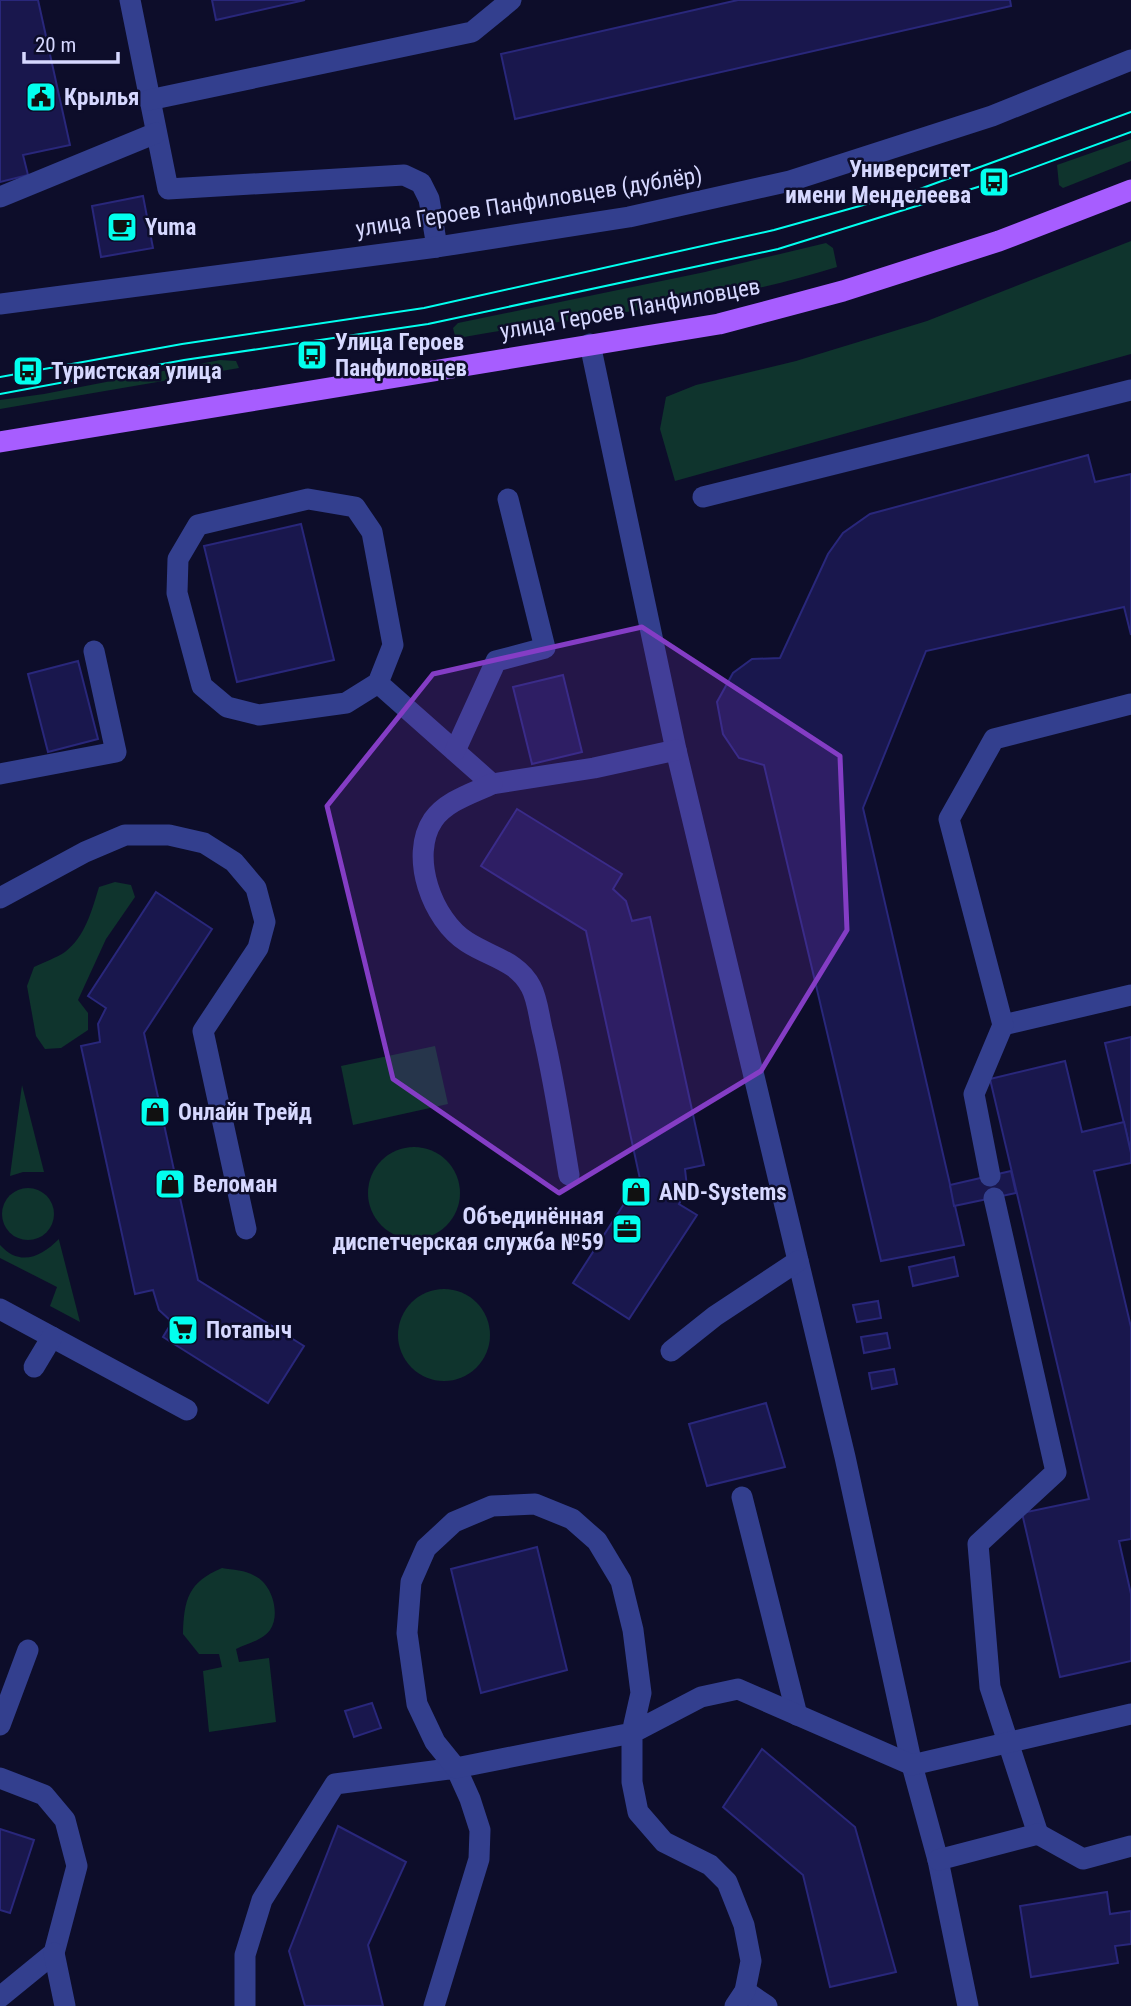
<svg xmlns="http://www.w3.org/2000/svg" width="1131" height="2006" viewBox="0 0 1131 2006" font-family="'Roboto Condensed',sans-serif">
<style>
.green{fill:#0f342d}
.building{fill:#19174d;stroke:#29277b;stroke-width:2}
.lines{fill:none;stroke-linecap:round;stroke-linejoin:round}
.minor{stroke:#333f8e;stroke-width:21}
.major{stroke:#a75dff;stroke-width:21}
.tram{stroke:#02ffee;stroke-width:2}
.marked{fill:#843dc5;fill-opacity:0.2;stroke:#843dc5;stroke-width:5;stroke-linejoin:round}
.labels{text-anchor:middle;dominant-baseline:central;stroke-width:5;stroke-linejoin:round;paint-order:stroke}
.poi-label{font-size:23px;font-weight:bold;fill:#d6d8ff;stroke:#0d0d2a;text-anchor:start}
.street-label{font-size:23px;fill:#d6d8ff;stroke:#0d0d2a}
</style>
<rect width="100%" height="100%" fill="#0d0d2a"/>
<!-- green -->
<g class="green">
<path d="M1131 139V161L1063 188 1059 185 1057 165Z"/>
<path d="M1131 241V354L675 481 660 429 666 397 696 385 796 361 927 321Z"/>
<path d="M826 243 833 248 837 267C716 305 588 315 464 337L455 336 453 328 458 323 705 272Z"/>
<path d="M220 360 236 361 239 368 0 409V400L44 394Z"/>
<path d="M115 882 131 885 135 897 106 939 78 1000 88 1013V1030L61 1048 45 1049 36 1036 27 986 34 967C44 962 56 958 65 952 85 937 92 910 99 887Z"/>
<path d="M435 1046 448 1104 353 1125 341 1066Z"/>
<path d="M22 1085 44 1172H23L10 1176Z"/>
<circle cx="414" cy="1193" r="46"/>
<circle cx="28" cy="1214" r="26"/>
<path d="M59 1239V1240L80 1322 50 1306 57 1287 0 1258V1245C20 1267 41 1257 59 1239Z"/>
<circle cx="444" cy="1335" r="46"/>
<path d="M222 1568C233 1570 245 1570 255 1576 272 1584 281 1614 270 1630 262 1641 247 1643 236 1649L239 1662 269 1658 276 1722 209 1732 203 1671 222 1667 219 1654H199L183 1634C184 1600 188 1582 222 1568Z"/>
</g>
<!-- building -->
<g class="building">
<path d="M0 0H38L70 145 23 155 28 175 0 182Z"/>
<path d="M212 0H305L216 20Z"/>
<path d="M738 0H1010L1011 6 515 119 501 54Z"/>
<path d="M143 196 153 248 101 257 92 206Z"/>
<path d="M1088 455 1095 482 1131 474V635L1124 607 926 651 863 808 964 1245 881 1261 764 765 739 758 723 734 717 702 733 673 752 659 780 658 828 554 843 533 870 514Z"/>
<path d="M301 524 334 660 237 682 204 546Z"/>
<path d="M78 661 98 739 48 752 28 674Z"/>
<path d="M563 675 582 752 532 764 513 687Z"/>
<path d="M517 809 622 874 613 889 626 901 632 921 650 917 704 1165 685 1169 687 1187 679 1204 697 1215 629 1319 573 1283 640 1179 586 931 481 866Z"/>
<path d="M156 892 212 929 144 1033 198 1280 304 1346 268 1403 163 1337 172 1322 159 1310 153 1290 135 1294 81 1046 100 1042 98 1024 106 1008 88 996Z"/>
<path d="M1131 1037V1153L1105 1043Z"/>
<path d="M1065 1061 1082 1132 1124 1122 1131 1153V1163L1094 1171 1131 1327V1539L1119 1541 1131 1594V1661L1060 1677 1022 1513 1089 1499 990 1079Z"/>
<path d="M1011 1171 1016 1193 954 1206 950 1185Z"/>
<path d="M954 1257 958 1276 913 1286 909 1267Z"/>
<path d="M878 1301 881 1318 857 1322 853 1305Z"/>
<path d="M887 1333 890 1348 864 1353 861 1337Z"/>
<path d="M894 1369 897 1384 872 1389 869 1373Z"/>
<path d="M766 1403 785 1467 707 1486 689 1424Z"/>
<path d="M537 1547 567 1670 481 1693 451 1569Z"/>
<path d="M372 1703 381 1728 354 1737 345 1711Z"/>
<path d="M762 1749 855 1827 896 1972 830 1987 803 1875 723 1807Z"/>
<path d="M338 1826 406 1862 368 1945 383 2006H305L289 1951Z"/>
<path d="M0 1829 34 1840 10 1913 0 1910Z"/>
<path d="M1107 1892 1110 1914 1131 1911V1944L1115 1946 1118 1963 1031 1977 1020 1906Z"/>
</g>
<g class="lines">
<!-- minor -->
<g class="minor">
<path d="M130 0 168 189 404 175 421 183 429 199 437 247"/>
<path d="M149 100 472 32 511 0"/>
<path d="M0 197 156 133"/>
<path d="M0 304 437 247 629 217 790 181 992 116 1131 60"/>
<path d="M590 344 676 750 845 1457 912 1765 938 1860 968 2006"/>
<path d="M703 497 1131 390"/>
<path d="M378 683 393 645 372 532 355 507 308 499 198 525 178 559 177 593 202 686 227 707 259 715 346 703 378 683 492 784 594 768 676 750"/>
<path d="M455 751 496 661 545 648 508 499"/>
<path d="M0 774 116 752 94 651"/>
<path d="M492 784C473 793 446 801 433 820 409 856 432 920 467 942 490 957 518 961 531 987 538 1000 539 1018 543 1033 554 1080 561 1127 569 1175"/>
<path d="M0 898 85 852 125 835H169L204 843 234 862 256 888 265 922 258 948 203 1031 246 1229"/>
<path d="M1003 1025 1131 995"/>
<path d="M990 1176 974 1094 1003 1025 949 819 994 739 1131 704"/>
<path d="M994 1198 1056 1472 978 1544 990 1687 1038 1834"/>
<path d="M0 1309 187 1410"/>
<path d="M671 1351 715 1316 798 1261"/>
<path d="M34 1367 52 1337"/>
<path d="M742 1497 797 1715"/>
<path d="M0 1725 28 1650"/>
<path d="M0 1778 44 1795 65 1820 77 1866 54 1953 0 1997"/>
<path d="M938 1860 1038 1834 1083 1859 1131 1846"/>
<path d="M54 1953 65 2006"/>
<path d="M745 1991 767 2006"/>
<path d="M245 2006V1955L262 1900 335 1784 456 1768 470 1799 480 1830 479 1859 434 2006"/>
<path d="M735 2006 745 1991 751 1961 744 1925 727 1882 710 1865 664 1842 638 1812 632 1782V1733L641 1693 633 1630 621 1581 597 1541 572 1519 535 1504 492 1506 454 1522 426 1548 411 1582 407 1633 417 1704 435 1742 456 1768 632 1733 701 1697 738 1689 912 1765 1131 1714"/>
</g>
<!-- major -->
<path class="major" d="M0 442 719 324 843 291 999 241 1131 190"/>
<!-- tram -->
<g class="tram">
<path d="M0 377 182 344 424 308 774 230 917 190 1131 112"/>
<path d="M0 394 184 360 428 324 778 249 994 182 1131 132"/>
</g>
</g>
<!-- marked area -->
<path class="marked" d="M642 627 840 756 847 930 761 1071 559 1193 393 1079 327 806 433 674Z"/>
<!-- icons -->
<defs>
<g id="civic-square" transform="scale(1.575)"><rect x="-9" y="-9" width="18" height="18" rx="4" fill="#02ffee" stroke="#0d0d2a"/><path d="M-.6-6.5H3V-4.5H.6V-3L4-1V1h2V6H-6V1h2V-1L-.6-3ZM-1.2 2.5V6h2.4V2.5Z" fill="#111"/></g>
<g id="bus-square" transform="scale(1.575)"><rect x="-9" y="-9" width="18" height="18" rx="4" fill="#02ffee" stroke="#0d0d2a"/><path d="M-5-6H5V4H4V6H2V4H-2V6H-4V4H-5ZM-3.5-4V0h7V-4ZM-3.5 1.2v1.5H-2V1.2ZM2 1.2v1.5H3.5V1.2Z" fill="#111"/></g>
<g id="cafe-square" transform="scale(1.575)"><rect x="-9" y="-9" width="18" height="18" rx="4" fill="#02ffee" stroke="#0d0d2a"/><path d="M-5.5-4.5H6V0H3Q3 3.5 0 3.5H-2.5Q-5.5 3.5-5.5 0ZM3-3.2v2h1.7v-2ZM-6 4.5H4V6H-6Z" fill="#111"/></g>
<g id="shop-square" transform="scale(1.575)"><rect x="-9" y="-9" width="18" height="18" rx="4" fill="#02ffee" stroke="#0d0d2a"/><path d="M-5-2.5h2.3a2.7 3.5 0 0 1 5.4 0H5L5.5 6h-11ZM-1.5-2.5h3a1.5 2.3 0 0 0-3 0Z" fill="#111"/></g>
<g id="office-square" transform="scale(1.575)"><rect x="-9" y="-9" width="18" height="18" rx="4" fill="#02ffee" stroke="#0d0d2a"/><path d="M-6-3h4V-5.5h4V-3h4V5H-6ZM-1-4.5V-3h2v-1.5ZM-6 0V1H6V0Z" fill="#111"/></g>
<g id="supermarket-square" transform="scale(1.575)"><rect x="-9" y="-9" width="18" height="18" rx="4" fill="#02ffee" stroke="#0d0d2a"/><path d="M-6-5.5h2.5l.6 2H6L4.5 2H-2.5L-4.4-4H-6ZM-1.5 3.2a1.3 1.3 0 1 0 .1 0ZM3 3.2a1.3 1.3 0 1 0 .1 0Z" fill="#111"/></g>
</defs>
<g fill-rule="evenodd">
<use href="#civic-square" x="41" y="97"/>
<use href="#bus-square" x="994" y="182"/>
<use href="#cafe-square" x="122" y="227"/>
<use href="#bus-square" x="312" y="355"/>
<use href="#bus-square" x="28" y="371"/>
<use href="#shop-square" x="155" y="1112"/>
<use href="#shop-square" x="170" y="1184"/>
<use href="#shop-square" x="636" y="1192"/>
<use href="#office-square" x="627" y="1229"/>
<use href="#supermarket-square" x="183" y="1330"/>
</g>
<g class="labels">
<!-- poi labels -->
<g class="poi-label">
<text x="64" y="97">Крылья</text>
<text x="971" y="169" text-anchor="end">Университет<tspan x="971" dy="26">имени Менделеева</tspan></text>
<text x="145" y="227">Yuma</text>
<text x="335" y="342">Улица Героев<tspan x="335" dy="26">Панфиловцев</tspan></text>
<text x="51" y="371">Туристская улица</text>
<text x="178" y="1112">Онлайн Трейд</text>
<text x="193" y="1184">Веломан</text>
<text x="659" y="1192">AND-Systems</text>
<text x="604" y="1216" text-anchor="end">Объединённая<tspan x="604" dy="26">диспетчерская служба №59</tspan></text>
<text x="206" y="1330">Потапыч</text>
</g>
<!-- street labels -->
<g class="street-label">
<text transform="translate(529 202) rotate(-9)">улица Героев Панфиловцев (дублёр)</text>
<text transform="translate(630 309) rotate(-10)">улица Героев Панфиловцев</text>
</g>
</g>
<!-- scale -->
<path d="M24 52v10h94v-10" fill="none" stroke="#d6d8ff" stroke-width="3.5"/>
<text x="35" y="52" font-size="21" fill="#d6d8ff" stroke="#0d0d2a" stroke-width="5" paint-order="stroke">20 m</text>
</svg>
